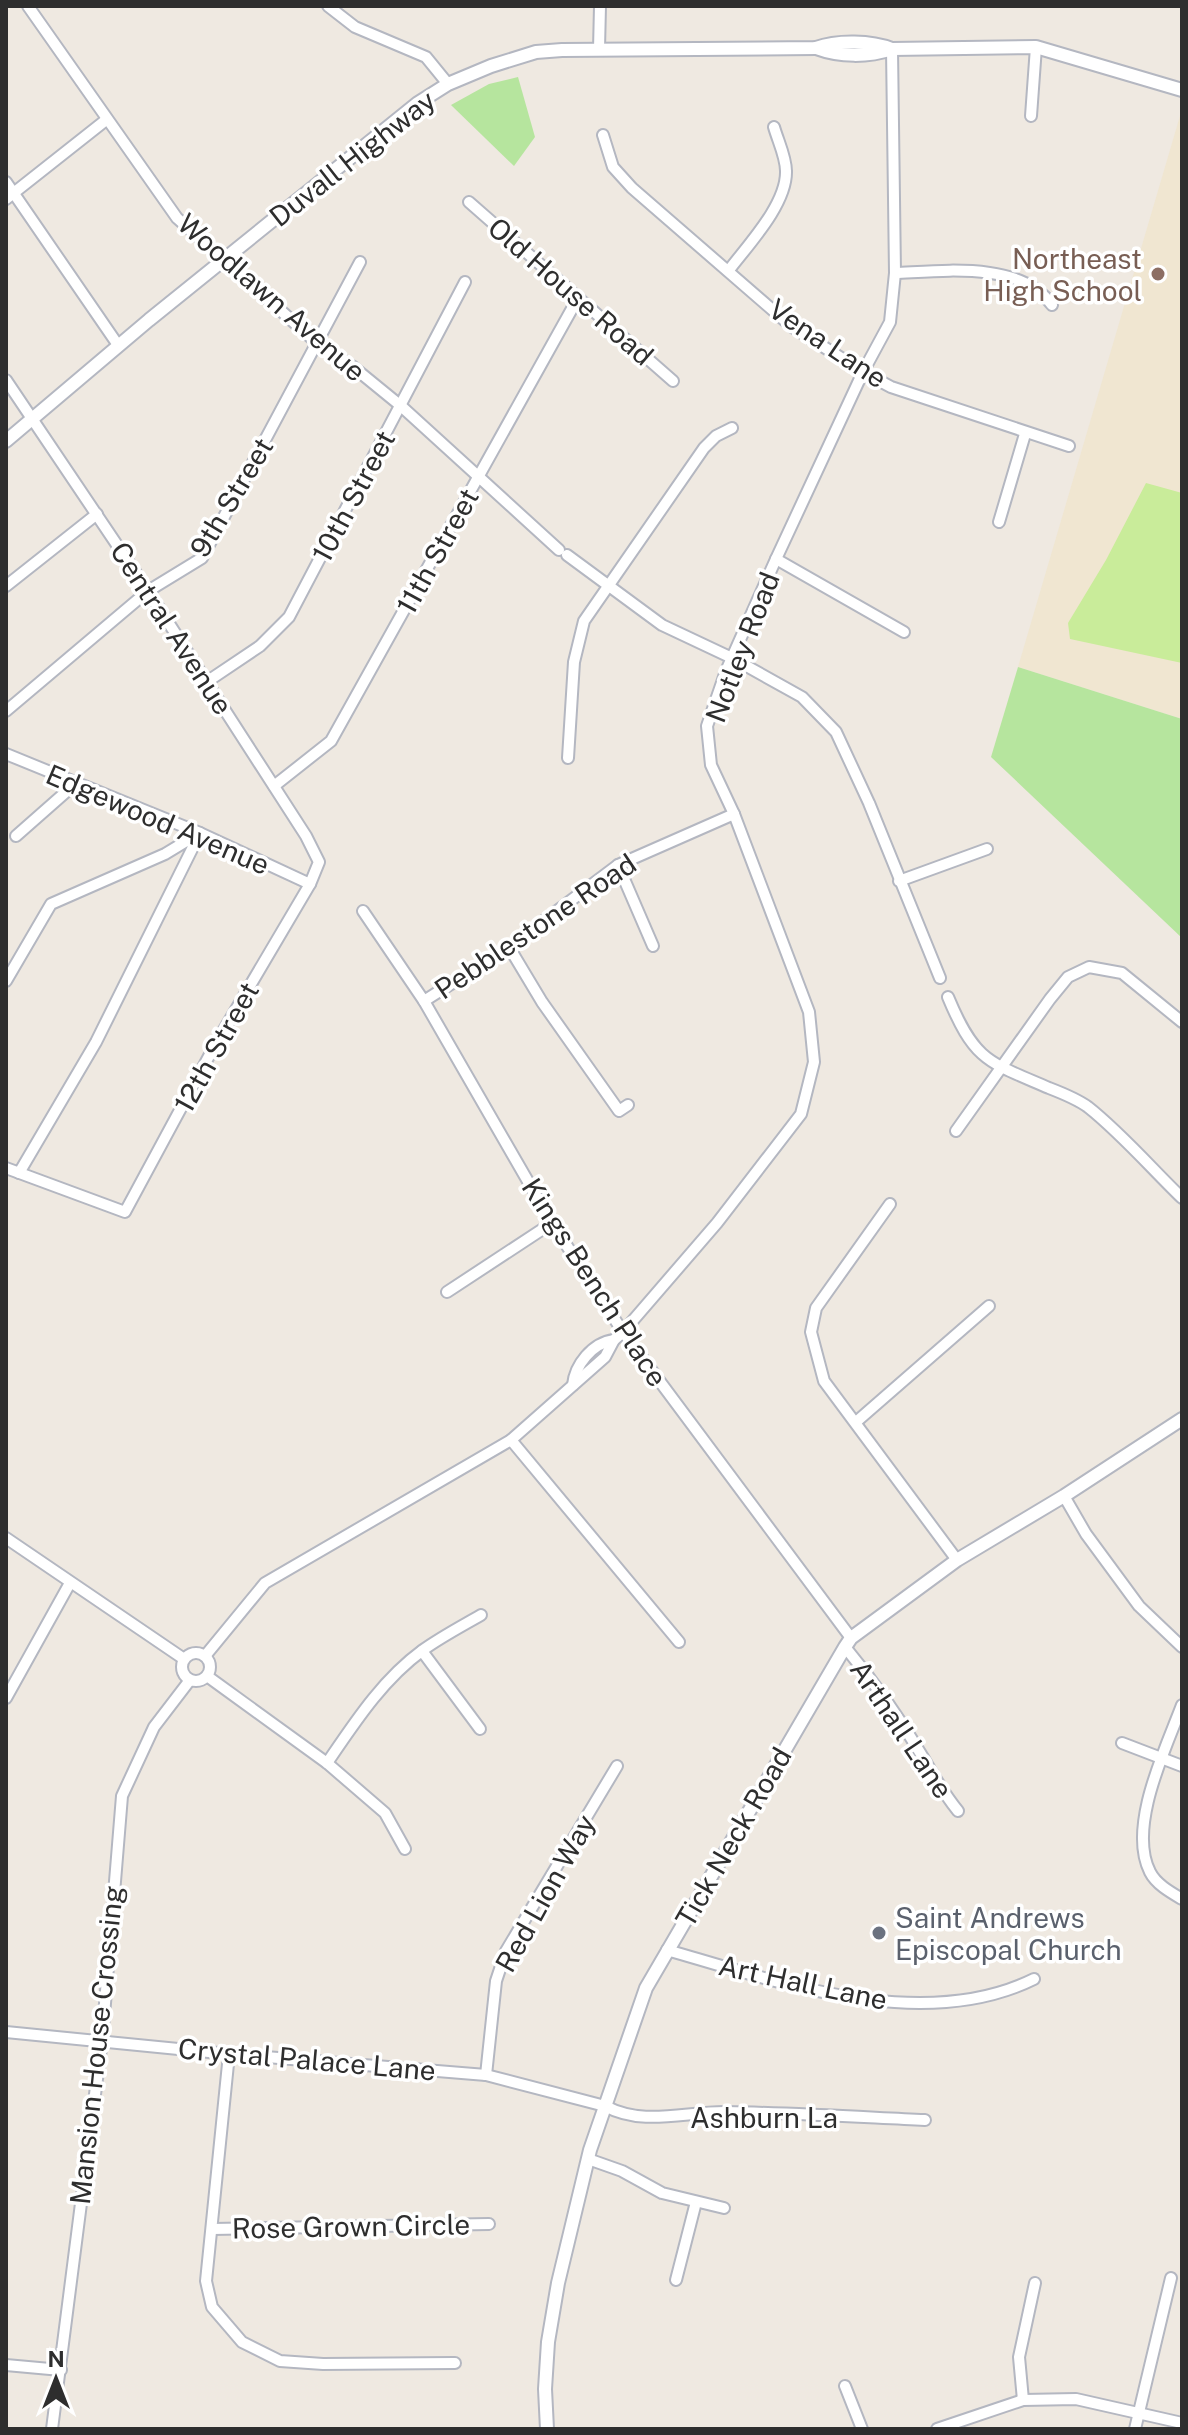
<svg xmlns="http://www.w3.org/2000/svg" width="1188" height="2435" viewBox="0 0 1188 2435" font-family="'Public Sans',sans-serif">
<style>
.education{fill:#f0e6d1}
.green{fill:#b6e59e}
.pitch{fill:#c9ec9a}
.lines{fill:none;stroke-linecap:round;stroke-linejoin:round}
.minor-casing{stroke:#b4b7c1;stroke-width:14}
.tertiary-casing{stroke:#b4b7c1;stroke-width:16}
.minor{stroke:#fff;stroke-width:10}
.tertiary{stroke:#fff;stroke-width:12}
.education-dot{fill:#8d6e63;stroke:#fff;stroke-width:3}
.worship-dot{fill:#6b7280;stroke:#fff;stroke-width:3}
.labels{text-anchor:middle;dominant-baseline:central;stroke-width:7;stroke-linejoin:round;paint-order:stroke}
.street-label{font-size:28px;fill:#2e2e2e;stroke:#fff}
.education-label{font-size:28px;fill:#785e54;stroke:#fff;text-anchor:end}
.worship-label{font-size:28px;fill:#5b616d;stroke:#fff;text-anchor:start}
</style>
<rect width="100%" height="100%" fill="#efe9e1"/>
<!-- education -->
<path class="education" d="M1182 109V719L1018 667Z"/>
<!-- green -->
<g class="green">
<path d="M518 77 535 137 514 166 451 105 489 84Z"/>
<path d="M1018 667 1182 719V938L991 757Z"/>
</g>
<!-- pitch -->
<path class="pitch" d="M1146 483 1182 493V663L1070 639 1068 623 1106 560Z"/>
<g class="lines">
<!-- minor casing -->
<g class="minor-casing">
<g id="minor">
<path d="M28 6 177 218 317 343 352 366 401 406 559 550"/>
<path d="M328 6 355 27 426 57 448 84"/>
<path d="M599 49 600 6"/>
<path d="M1031 116 1036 47"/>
<path d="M603 135 613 167 632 188 791 326 863 372 891 387 1069 446"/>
<path d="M6 182 118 345"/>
<path d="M6 199 106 120"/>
<path d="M469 202 673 381"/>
<path d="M729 270C748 245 787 204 786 171 786 157 778 141 774 127"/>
<path d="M895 273C943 271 1021 261 1052 305"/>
<path d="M6 380 148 591 306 836 319 862 310 884 215 1045 125 1212 6 1168"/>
<path d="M999 522 1025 434"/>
<path d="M567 555 662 625 732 658 802 697 836 732 869 803 940 978"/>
<path d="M776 559 904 632"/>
<path d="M6 586 97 514"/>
<path d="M208 681 260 646 289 617 465 282"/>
<path d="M6 711 148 591 202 558 360 262"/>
<path d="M6 754 200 833 310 884"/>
<path d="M568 758 574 662 584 621 704 448 716 436 732 428"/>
<path d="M274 786 331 741 578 298"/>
<path d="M16 836 75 784"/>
<path d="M618 865 653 946"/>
<path d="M899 881 987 849"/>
<path d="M363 911 424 1001 552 1223 623 1332 851 1638"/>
<path d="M509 947 542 1002 619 1111 628 1105"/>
<path d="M6 981 51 904 165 854 198 834"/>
<path d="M948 997C975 1062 989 1062 1049 1088 1062 1093 1077 1099 1088 1107 1121 1133 1152 1169 1182 1198"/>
<path d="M424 1001 509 947 618 865 734 814"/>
<path d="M956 1131 1050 999 1068 977 1089 967 1122 973 1182 1022"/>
<path d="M19 1173 96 1042 200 833"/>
<path d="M890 1204 816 1308 811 1332 824 1381 957 1560"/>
<path d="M447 1292 552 1223"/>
<path d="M573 1385C575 1365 592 1343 614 1340"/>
<path d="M856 1422 989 1306"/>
<path d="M511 1440 679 1642"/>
<path d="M1064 1496 1086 1534 1139 1606 1182 1647"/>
<path d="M6 1538 184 1659"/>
<path d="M845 1647C874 1682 901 1720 924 1759 935 1778 944 1794 958 1811"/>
<path d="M422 1651 480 1729"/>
<circle cx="196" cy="1667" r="14"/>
<path d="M205 1656 265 1583 511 1440 605 1357 614 1340 623 1332 717 1223 801 1114 814 1062 809 1012 734 814 711 765 707 726 726 671 776 559 863 372 890 322 895 273 892 49"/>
<path d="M207 1676 327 1763 385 1813 405 1849"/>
<path d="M6 1698 70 1583"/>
<path d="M1182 1705C1166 1748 1127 1827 1150 1872 1156 1884 1170 1892 1182 1899"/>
<path d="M1122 1743 1182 1766"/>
<path d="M327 1763C355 1722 382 1680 423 1650 441 1637 462 1626 481 1615"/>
<path d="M667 1950C778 1982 923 2034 1034 1979"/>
<path d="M6 2032 229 2054 486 2075 605 2106C644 2127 686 2111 727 2112 793 2113 859 2117 925 2120"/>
<path d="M229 2054 206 2281 212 2307 242 2342 280 2361 323 2364 455 2363"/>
<path d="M486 2075 496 1981 506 1951 617 1766"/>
<path d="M588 2159 622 2171 662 2193 724 2208"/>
<path d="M212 2229 489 2224"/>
<path d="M676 2280 696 2202"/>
<path d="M6 2365 61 2370"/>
<path d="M845 2386 862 2429"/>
<path d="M1023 2400 1019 2357 1035 2283"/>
<path d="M52 2429 102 2040 122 1796 154 1727 190 1680"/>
<path d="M937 2429 1023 2400 1076 2399 1182 2423"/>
<path d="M1135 2429 1171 2278"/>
</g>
</g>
<!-- tertiary casing -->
<g class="tertiary-casing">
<g id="tertiary">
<path d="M816 48C840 57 868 57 892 49L1036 47 1182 90"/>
<path d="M6 441 149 320 418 103 448 84 491 66 536 52 562 50 816 48C838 40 871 41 892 49"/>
<path d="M547 2429 545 2389 548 2342 558 2283 590 2150 646 1988 845 1647 851 1638 957 1560 1064 1496 1182 1419"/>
</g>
</g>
<!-- minor -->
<use href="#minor" class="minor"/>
<!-- tertiary -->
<use href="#tertiary" class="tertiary"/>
</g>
<!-- markers -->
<circle class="education-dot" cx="1158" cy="274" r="8"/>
<circle class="worship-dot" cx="879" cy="1933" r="8"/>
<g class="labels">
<!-- street labels -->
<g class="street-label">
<text transform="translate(352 158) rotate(-38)">Duvall Highway</text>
<text transform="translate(571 291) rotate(41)">Old House Road</text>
<text transform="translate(272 297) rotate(41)">Woodlawn Avenue</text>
<text transform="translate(828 343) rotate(34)">Vena Lane</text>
<text transform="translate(353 496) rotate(-62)">10th Street</text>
<text transform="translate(231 497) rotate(-59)">9th Street</text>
<text transform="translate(437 551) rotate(-61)">11th Street</text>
<text transform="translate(172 628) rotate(57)">Central Avenue</text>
<text transform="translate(742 647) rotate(-69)">Notley Road</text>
<text transform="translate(158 819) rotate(23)">Edgewood Avenue</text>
<text transform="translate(535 926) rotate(-34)">Pebblestone Road</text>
<text transform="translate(216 1047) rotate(-61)">12th Street</text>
<text transform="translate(595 1282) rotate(57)">Kings Bench Place</text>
<text transform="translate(902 1729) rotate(56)">Arthall Lane</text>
<text transform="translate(733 1837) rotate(-60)">Tick Neck Road</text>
<text transform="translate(545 1893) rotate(-61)">Red Lion Way</text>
<text transform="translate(803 1982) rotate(12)">Art Hall Lane</text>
<text transform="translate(96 2045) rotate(-84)">Mansion House Crossing</text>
<text transform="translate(307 2059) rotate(5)">Crystal Palace Lane</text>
<text x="764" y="2117">Ashburn La</text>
<text transform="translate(351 2226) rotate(-1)">Rose Grown Circle</text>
</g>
<!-- education labels -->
<g class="education-label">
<text x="1142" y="258">Northeast<tspan x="1142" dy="32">High School</tspan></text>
</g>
<!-- worship labels -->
<g class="worship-label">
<text x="895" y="1917">Saint Andrews<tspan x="895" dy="32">Episcopal Church</tspan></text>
</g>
</g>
<!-- border -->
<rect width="1188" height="2435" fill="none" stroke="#2e2e2e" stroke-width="16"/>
<!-- north arrow -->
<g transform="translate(56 2379)" stroke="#ffffff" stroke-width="6" paint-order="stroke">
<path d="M0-6L14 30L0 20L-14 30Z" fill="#2e2e2e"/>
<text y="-12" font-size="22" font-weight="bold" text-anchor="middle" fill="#2e2e2e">N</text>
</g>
</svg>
